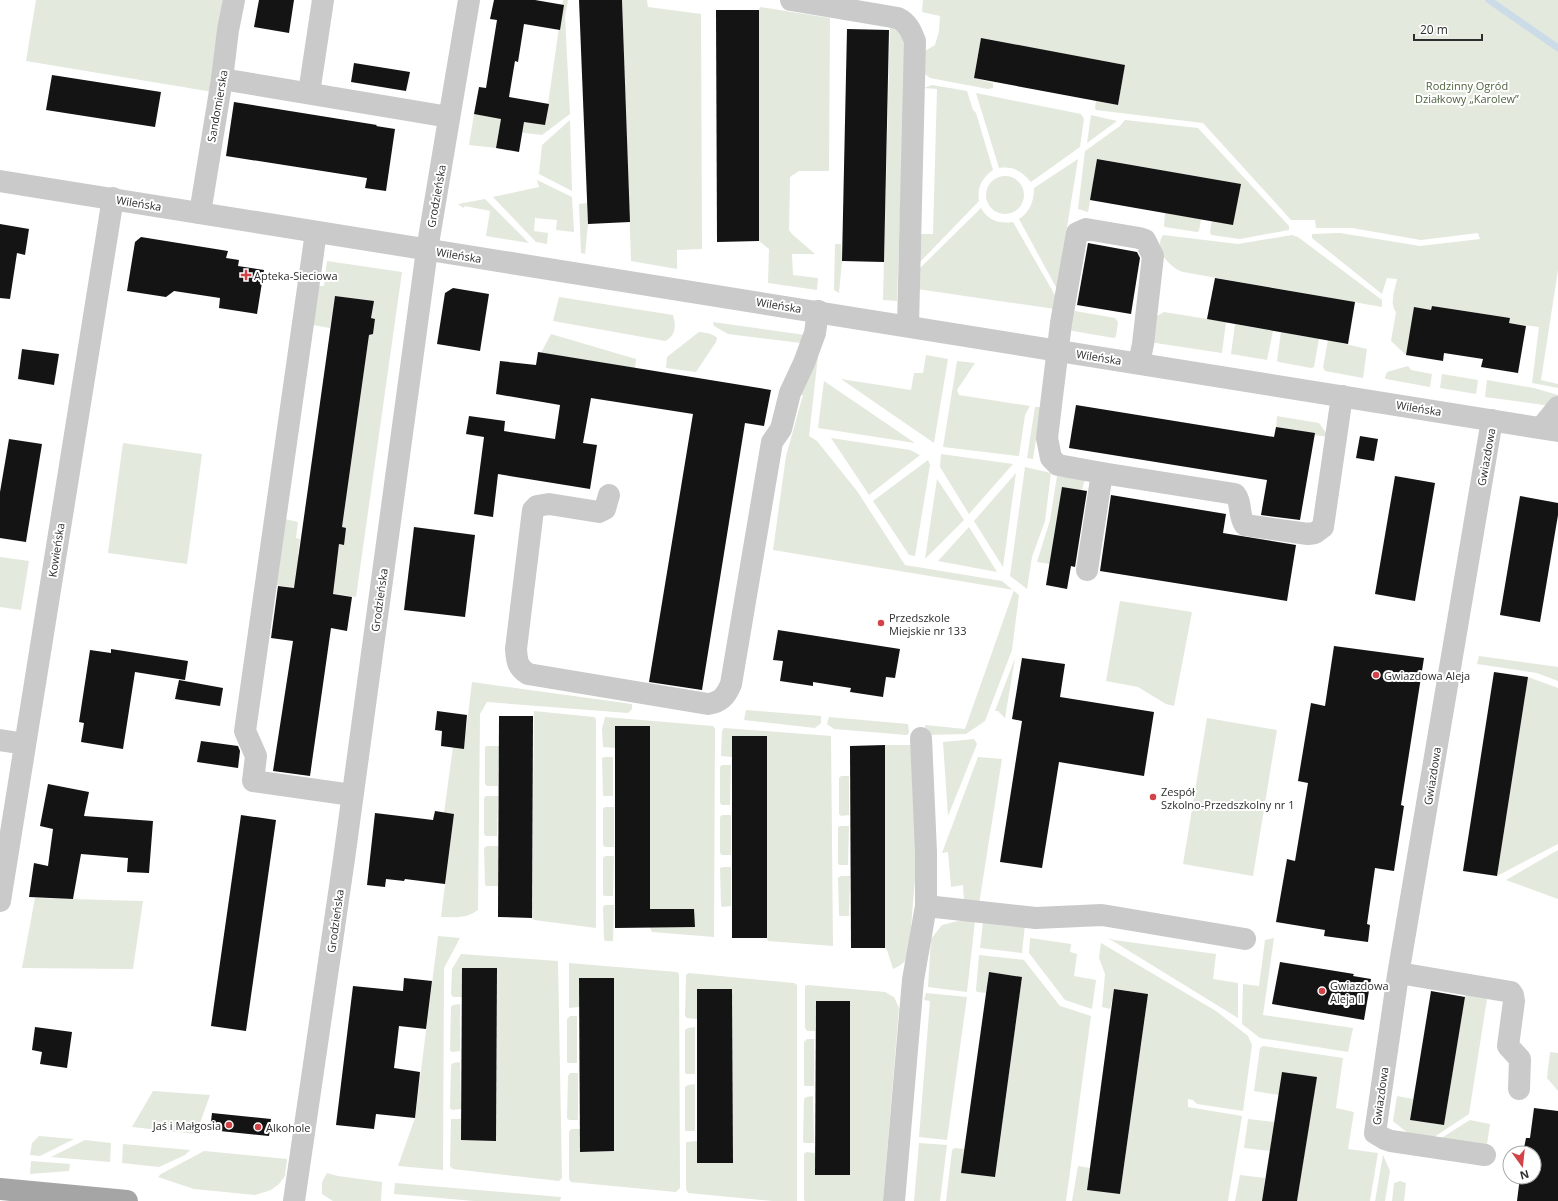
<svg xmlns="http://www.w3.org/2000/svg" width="1558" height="1201" viewBox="0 0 1558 1201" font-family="'Open Sans',sans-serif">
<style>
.green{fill:#e3e9dd}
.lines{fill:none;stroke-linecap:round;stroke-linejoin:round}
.stream{stroke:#cbdbe7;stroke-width:7}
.building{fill:#141414}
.minor{stroke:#cacaca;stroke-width:22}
.major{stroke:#a5a5a5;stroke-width:22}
.poi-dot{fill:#d24247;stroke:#fff;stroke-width:1.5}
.labels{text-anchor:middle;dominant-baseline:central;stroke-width:4;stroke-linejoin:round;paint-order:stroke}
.park-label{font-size:11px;fill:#4f6440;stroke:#fff}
.street-label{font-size:11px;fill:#2d2d2d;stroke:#fff}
.poi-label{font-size:11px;fill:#2d2d2d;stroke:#fff;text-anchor:start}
</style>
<rect width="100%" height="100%" fill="#fff"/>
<!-- green -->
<g class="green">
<path d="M36 0H227L213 92 26 61Z"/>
<path d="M563 0H568L565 16 570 114 542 135 499 130 496 148 469 145 474 114 545 125Z"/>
<path d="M622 0H647L648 7 701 14 702 249 677 250V269L631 261Z"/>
<path d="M923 0H1558V270L1541 380 1558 384V388L1532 383 1539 327 1509 323 1510 318 1432 306 1431 310 1406 355 1391 341 1396 312C1389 303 1395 290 1397 279L1387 278 1382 294 1312 238V234L1340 233 1420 246 1480 239 1478 233 1421 240 1352 228H1316L1315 220H1291L1203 123 1096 110 1095 108 1096 101 1118 105 1125 65 981 39 974 78 993 83V88L988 89 930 78 925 74V51L935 45 939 31 940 16 922 12Z"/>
<path d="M760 7 830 18 829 171H799L790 177V182L789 230 792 234 815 254H792L793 275 818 278 817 290 768 283 769 249 759 241V10Z"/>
<path d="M890 26H896L906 42 897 301 883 300Z"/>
<path d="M932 85 967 91 973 110 976 113 993 170C982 178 977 187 979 201L920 262V234H933L937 89 924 88Z"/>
<path d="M976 93 1081 114 1084 119 1080 147 1031 182C1021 171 1014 166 999 168Z"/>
<path d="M1091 115 1117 121 1087 143Z"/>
<path d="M570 120 572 191 539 174 542 145Z"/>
<path d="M1125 120 1198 128 1289 226V230L1240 239 1211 235 1210 232 1212 221 1233 224 1240 184 1098 159 1088 212 1078 209 1085 151 1120 126Z"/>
<path d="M1078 159 1057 289 1019 219C1030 212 1034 201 1034 188Z"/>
<circle cx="1005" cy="195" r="19"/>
<path d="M537 180 572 197 574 232 556 230 557 220 535 218 534 231 548 233 547 244 536 242 493 197 539 187Z"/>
<path d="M485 199 529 243 486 236 490 211 465 206 463 208 458 204Z"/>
<path d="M587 203 588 224 585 254 581 253 579 204Z"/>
<path d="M981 208C988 221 1000 224 1013 222L1056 297 1055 309 917 289 919 269Z"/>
<path d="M1165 213 1201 219 1199 231 1197 232 1165 227 1164 226Z"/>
<path d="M1163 235 1238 244 1292 235 1298 237 1382 300V307L1183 272C1170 268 1153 250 1163 235Z"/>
<path d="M835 244H841L842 261 839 293 834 290Z"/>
<path d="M327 261 402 272 356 597 275 585 285 519 298 522 296 538 300 539 298 555 337 561 339 544 343 545 342 527 369 335 373 334 375 319 371 318 373 301 335 296 330 328 313 325 319 286H324Z"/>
<path d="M559 297 673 315C676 325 676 336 665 341L553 321Z"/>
<path d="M1075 311 1115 318 1118 322 1116 336 1114 338 1067 330 1069 314Z"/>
<path d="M1164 312 1226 322 1222 353 1149 342 1155 317Z"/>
<path d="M713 322 805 335 801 343 728 334 714 326Z"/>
<path d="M1235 324 1273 331 1267 360 1231 354Z"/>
<path d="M699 332C706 333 712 333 717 338L716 342 696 372 666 368 667 357Z"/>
<path d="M1281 332 1319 339 1314 367 1311 368 1279 362 1277 361Z"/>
<path d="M551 334 636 359 635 368 541 353Z"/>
<path d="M1328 340 1367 349 1363 378 1325 371 1323 367Z"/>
<path d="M926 355 948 359 934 443 841 379 911 390 914 373H923Z"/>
<path d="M818 356 809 436 817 441 857 491 905 565 1002 581 1019 595 1012 650 985 721 966 734 926 735 925 725 965 729 1014 590 773 550 786 456 803 395 795 394Z"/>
<path d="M957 361 975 363 957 390 959 395 1030 406 1025 415 1019 456 943 447Z"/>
<path d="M1408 366 1411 370 1432 374 1430 387 1386 379 1385 378 1387 372Z"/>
<path d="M1442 374 1478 380 1476 394 1440 388Z"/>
<path d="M1487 380 1534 388 1558 395V398L1551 406 1485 397Z"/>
<path d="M824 381 915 443 818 428Z"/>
<path d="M1035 407H1041L1033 459 1027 458Z"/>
<path d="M1277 416 1319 423 1329 437 1314 435V433L1276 427Z"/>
<path d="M831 438 910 450 920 455 869 495Z"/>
<path d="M123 443 202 454 187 564 108 553Z"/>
<path d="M941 454 1013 464 969 514 940 467Z"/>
<path d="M928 460 930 465 915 556 909 555 873 501Z"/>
<path d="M1025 467 1051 473 1045 521 1032 557 1027 589 1010 576Z"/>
<path d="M1016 473 1003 567 974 521Z"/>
<path d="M1057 476 1085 479 1082 490 1050 564 1037 562 1050 520Z"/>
<path d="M937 479 964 520 925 559Z"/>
<path d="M969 527 997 572 938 561Z"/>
<path d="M0 557 29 561 21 610 0 607Z"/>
<path d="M1120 601 1192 612 1174 706 1166 704 1138 687 1106 681Z"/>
<path d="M1479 656 1558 667V681L1537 673 1477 664Z"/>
<path d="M1015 658 1005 718 998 711H995Z"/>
<path d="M1528 677 1558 688V844L1497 876Z"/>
<path d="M472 682 632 704V709L628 713 487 702 480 714 478 910C466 919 455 917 441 917L454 814 444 813 453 747 464 748Z"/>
<path d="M746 710 821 716V723L815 728 744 720Z"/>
<path d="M534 711 594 717 596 719V928L534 920 532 918Z"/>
<path d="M605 717 713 726 715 729 714 937 652 932 650 928V726H615V748L603 747 602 729Z"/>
<path d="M829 717 908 724 909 733 907 735 834 729 827 724Z"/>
<path d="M1207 718 1277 730 1253 876 1183 864Z"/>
<path d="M724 728 831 736 833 946 768 941 767 938V737L732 736V757L721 756 722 731Z"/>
<path d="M974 739 977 744 948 816 943 742Z"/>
<path d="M885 745H913L920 818 909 952C906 962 902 965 893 969L887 950 885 948Z"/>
<path d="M487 746H499L498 786H487L485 784V747Z"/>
<path d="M605 757H613V796H604L603 795 602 758Z"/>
<path d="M978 757 1002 759 979 904 964 902 963 885 951 887 948 852 942 853Z"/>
<path d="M722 765H731L730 805H722L720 803V767Z"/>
<path d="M841 776H849V815L841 816 839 814V778Z"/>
<path d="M486 796H498L497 836H486L484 834V798Z"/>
<path d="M605 807H614V847H605L603 845V809Z"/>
<path d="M722 815H731V855H722L720 853V817Z"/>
<path d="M840 826H849L848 865H840L838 864V827Z"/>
<path d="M487 846H498V886H486L485 884 484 848Z"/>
<path d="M1558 850V899L1506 880Z"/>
<path d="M605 856H614L613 896H604L603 894V858Z"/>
<path d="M723 867H731V906L722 907 721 905 720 868Z"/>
<path d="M841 876H850L849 916H840L839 915 838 878Z"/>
<path d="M35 898 143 901 133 969 22 968Z"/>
<path d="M605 905H614L613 941H605L604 938 603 907Z"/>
<path d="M962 920 975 921 967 992 928 987 931 939 942 925Z"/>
<path d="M983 922 1025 924 1022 953 980 948Z"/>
<path d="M438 936 460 938 444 968 443 1170 398 1166 415 1118Z"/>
<path d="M1030 938 1071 944 1070 952 1077 954 1074 976 1096 980 1092 1009 1065 1000 1029 953Z"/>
<path d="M1108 938 1114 940 1216 954 1213 979 1238 983V1018Z"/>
<path d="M1274 938 1263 1015 1353 1028 1348 1052 1260 1038 1242 1024 1243 984 1259 986 1265 940Z"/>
<path d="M1101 943 1216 1011 1248 1036 1252 1045 1243 1111 1197 1104 1193 1100 1188 1099V1107L1242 1116 1228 1201H1072L1078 1166 1090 1168 1087 1190 1120 1194 1148 994 1115 989 1110 1009 1102 1007 1105 974 1099 958Z"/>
<path d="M461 954 558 961 562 1178 559 1181 453 1169 450 1166 451 1119H461V1140H496L497 968H462V997H453L451 994 452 969Z"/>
<path d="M979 955 1024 960 1060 1006 1091 1016 1066 1201H946L952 1150 955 1148 964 1149 961 1173 995 1177 1022 977 989 972 986 993 977 992 976 990Z"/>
<path d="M569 963 677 972 679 974 680 1188 676 1192 571 1182 569 1179V1132L571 1129H580V1152L614 1151V978H579V1007L569 1008Z"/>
<path d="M689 973 794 983 797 985V1201H773L688 1193 686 1189V1142L697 1141V1163H733L732 989H697V1019L687 1018 685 1016 686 975Z"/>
<path d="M808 985 885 992 894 997 899 1008 883 1201H805L804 1200V1154L806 1152 815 1153V1175H850V1001H816L815 1031H807L805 1028V986Z"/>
<path d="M926 993 967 997 947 1140 919 1137 930 1001 924 1000Z"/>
<path d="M1465 995 1487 999 1469 1114 1428 1141 1414 1138 1393 1121 1397 1096 1413 1099 1410 1120 1444 1125Z"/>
<path d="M460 1004V1051L452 1052 450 1050 451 1007 453 1005Z"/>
<path d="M570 1016H577V1063H568L567 1062V1019Z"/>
<path d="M695 1027V1074H686L685 1072V1030L688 1028Z"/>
<path d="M807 1039H814V1086H805L804 1085V1042Z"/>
<path d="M1263 1046 1343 1058 1336 1108 1354 1112 1348 1149 1378 1153 1370 1201H1297L1316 1077 1283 1072 1279 1095 1254 1091 1260 1048Z"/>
<path d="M1550 1052 1558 1053V1091L1547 1078Z"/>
<path d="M460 1062 461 1109 452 1110 450 1108 451 1065 453 1063Z"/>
<path d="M570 1073H578V1120H569L567 1118 568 1076Z"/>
<path d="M695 1084V1131H686L685 1130V1087L688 1085Z"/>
<path d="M153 1091 210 1095 196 1134 132 1127Z"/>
<path d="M813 1096 814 1143H805L803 1142 804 1099 806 1097Z"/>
<path d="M1248 1119 1274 1122 1270 1151 1244 1148Z"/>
<path d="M1470 1120 1490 1124 1486 1151 1435 1142Z"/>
<path d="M39 1136 74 1139 40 1156 30 1155 32 1143Z"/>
<path d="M85 1140 111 1143 110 1162 51 1157Z"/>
<path d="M919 1143 947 1145 940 1201H914Z"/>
<path d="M123 1144 190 1150 185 1155 159 1167 122 1163Z"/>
<path d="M204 1151 287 1159 285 1176 279 1184 271 1190 255 1195 194 1189 158 1177 161 1174Z"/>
<path d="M1383 1155 1390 1171 1385 1201H1375Z"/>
<path d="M31 1161 70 1164 69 1171 30 1174Z"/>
<path d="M327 1173 338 1176 382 1182 381 1201H333L322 1194V1182Z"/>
<path d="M1240 1175 1265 1178 1262 1201H1235Z"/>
<path d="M1400 1181 1406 1183 1404 1201H1392L1394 1183Z"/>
<path d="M395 1183 561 1197 560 1201H474L394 1194Z"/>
</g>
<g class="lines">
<!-- stream -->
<path class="stream" d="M1489 0 1558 48"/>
</g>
<!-- building -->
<g class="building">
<path d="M259 0H294L289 33 254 27Z"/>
<path d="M494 0H535L564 5 560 30 524 24 518 62 515 61 509 97 549 104 545 125 524 122 519 152 496 148 501 119 474 114 479 87 486 88 497 20 490 19Z"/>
<path d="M579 0H622L630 222 588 224Z"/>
<path d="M716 10H759V241L717 242Z"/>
<path d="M847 29 889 30 884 262 842 261Z"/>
<path d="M981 38 1125 65 1118 105 974 78Z"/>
<path d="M354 63 410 72 406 91 351 82Z"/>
<path d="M52 75 161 92 155 127 46 110Z"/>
<path d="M234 102 377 125 376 126 395 129 386 191 365 188 367 178 226 156Z"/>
<path d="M1097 159 1241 184 1233 225 1090 200Z"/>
<path d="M0 224 29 229 25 255 17 253 10 299 0 298Z"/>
<path d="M141 237 228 251 226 258 239 260 238 266 264 270 257 314 219 308 220 298 174 291 166 297 127 291 135 242Z"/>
<path d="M1088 243 1137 252 1140 258 1131 314 1077 305Z"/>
<path d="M1215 278 1355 302 1348 344 1207 319Z"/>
<path d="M453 288 489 294 480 351 437 344 445 293Z"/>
<path d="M335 296 374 301 371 318 375 319 373 334 369 335 342 527 346 528 344 545 339 544 333 594 352 597 347 631 331 628 310 776 273 771 293 641 271 638 278 586 294 588Z"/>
<path d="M1432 306 1510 318 1509 323 1526 326 1518 373 1481 367 1483 359 1444 353 1443 361 1406 355 1414 307 1431 310Z"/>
<path d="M22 349 59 354 54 385 18 379Z"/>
<path d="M538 352 771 390 764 426 745 423 702 690 649 682 693 414 591 398 583 443 597 445 590 489 498 474 493 517 474 514 484 437 466 434 469 416 505 421 504 431 555 439 560 405 496 394 500 361 536 365Z"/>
<path d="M1076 405 1274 437 1276 427 1315 433 1300 520 1261 515 1267 480 1069 448Z"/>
<path d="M1360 436 1378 439 1374 461 1356 458Z"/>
<path d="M9 439 42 444 26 542 0 538V492Z"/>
<path d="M1395 476 1435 483 1415 601 1375 594Z"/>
<path d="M1062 487 1087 491 1075 567 1071 566 1067 589 1046 585Z"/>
<path d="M1111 495 1226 514 1223 533 1296 545 1287 601 1100 571Z"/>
<path d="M1520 496 1558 503V515L1540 622 1500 615Z"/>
<path d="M414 527 475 535 465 617 404 610Z"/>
<path d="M778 630 900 649 895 678 886 677 883 697 850 692 851 688 813 682V686L780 681 783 661 773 660Z"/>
<path d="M1334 646 1424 658 1401 805 1404 806 1394 871 1375 868 1367 924 1370 925 1368 942 1324 936 1325 930 1276 922 1287 859 1295 861 1308 783 1298 781 1311 703 1325 706Z"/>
<path d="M111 649 188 661 185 680 135 672 123 749 81 742 84 723 79 722 90 650 111 653Z"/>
<path d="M1022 658 1065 664 1060 697 1154 712 1144 776 1059 762 1042 868 1000 862 1022 721 1012 719Z"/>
<path d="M1494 672 1528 677 1497 876 1463 871Z"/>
<path d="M179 680 223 688 220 706 175 699Z"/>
<path d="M437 711 467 715 464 749 441 746 442 731 435 730Z"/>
<path d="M499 716H533L532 918 498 917Z"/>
<path d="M615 726H650V909H694L695 927 615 928Z"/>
<rect x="732" y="736" width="35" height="202"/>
<path d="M201 741 238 746 240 751 238 768 197 762Z"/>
<path d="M885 745V948H851L850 746Z"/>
<path d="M48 784 89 792 84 816 153 821 149 873 127 872 128 858 81 854 73 899 29 897 34 863 48 866 53 829 40 826Z"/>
<path d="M435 811 454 814 445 884 405 879 404 881 386 879 385 887 367 885 375 813 433 820Z"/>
<path d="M241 815 276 820 246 1031 211 1026Z"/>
<path d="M1280 962 1354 974 1353 976 1371 979 1364 1020 1272 1004Z"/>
<path d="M462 968H497L496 1141 461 1140Z"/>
<path d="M989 972 1022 977 995 1177 961 1173Z"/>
<path d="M404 978 432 981 426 1029 399 1026 394 1068 420 1072 415 1118 376 1114 374 1129 336 1125 353 986 403 991Z"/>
<path d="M579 978H614V1151L580 1152Z"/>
<path d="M697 989H732L733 1163H697Z"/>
<path d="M1114 989 1148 994 1120 1194 1087 1190Z"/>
<path d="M1431 991 1465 997 1444 1125 1410 1120Z"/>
<path d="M816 1001H850V1175H815Z"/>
<path d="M35 1027 72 1032 67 1068 40 1064 42 1052 32 1050Z"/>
<path d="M1282 1072 1317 1077 1297 1201H1262Z"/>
<path d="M1534 1108 1558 1111V1201H1517L1520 1177H1534V1153H1523L1526 1138H1530Z"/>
<path d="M212 1113 271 1119 269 1136 210 1130Z"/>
</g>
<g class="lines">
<!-- minor -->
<g class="minor">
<path d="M791 0 898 18C908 23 911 31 915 41L908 326"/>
<path d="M222 79 449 117"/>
<path d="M309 93 323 0"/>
<path d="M0 181 1558 431"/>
<path d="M200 213 222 79 228 30 234 0"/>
<path d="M316 232 245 731 256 756 253 781 352 795"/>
<path d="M1139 363 1143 344 1153 256 1145 240 1139 238 1086 229 1077 233 1061 323 1047 438 1051 458 1058 465 1102 473 1235 494C1242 502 1238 516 1245 525L1308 534 1315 533 1323 527 1342 396"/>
<path d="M1541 428 1558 407"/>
<path d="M609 495 605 509 599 512 549 504 537 506 533 510 516 649C517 661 517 667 528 674L708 704C721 702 726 696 731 684L772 442 781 429 790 393 804 363 815 333 818 311"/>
<path d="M1087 570 1102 473"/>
<path d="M0 740 25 744"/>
<path d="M0 901 113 198"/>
<path d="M926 906 1036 918 1102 915 1245 939"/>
<path d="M1399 973 1511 992 1513 995 1514 1001 1508 1046 1520 1059 1519 1089"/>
<path d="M1485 1155 1391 1141 1385 1139 1375 1133 1398 975 1492 420"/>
<path d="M294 1201 344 859 427 250 469 0"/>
<path d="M894 1201 913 980 926 906V852L921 738"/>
</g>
<!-- major -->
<path class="major" d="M0 1189 127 1201"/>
</g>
<!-- markers -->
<g class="poi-dot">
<path d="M244 269h4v4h4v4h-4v4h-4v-4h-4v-4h4z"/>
<circle cx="881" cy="623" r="4"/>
<circle cx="1376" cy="675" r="4"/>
<circle cx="1153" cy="797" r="4"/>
<circle cx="1322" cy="991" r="4"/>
<circle cx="229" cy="1125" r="4"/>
<circle cx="258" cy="1127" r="4"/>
</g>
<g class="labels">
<!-- park labels -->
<g class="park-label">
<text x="1467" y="85">Rodzinny Ogród<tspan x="1467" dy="13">Działkowy „Karolew”</tspan></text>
</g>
<!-- street labels -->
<g class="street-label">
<text transform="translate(217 106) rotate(-80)">Sandomierska</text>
<text transform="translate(436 196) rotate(-80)">Grodzieńska</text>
<text transform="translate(139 203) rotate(9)">Wileńska</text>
<text transform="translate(459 255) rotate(9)">Wileńska</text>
<text transform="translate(779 305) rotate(9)">Wileńska</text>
<text transform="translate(1099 357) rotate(9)">Wileńska</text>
<text transform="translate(1419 408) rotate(9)">Wileńska</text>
<text transform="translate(1486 457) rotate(-80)">Gwiazdowa</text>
<text transform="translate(56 550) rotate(-81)">Kowieńska</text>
<text transform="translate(379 600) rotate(-82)">Grodzieńska</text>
<text transform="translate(1432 776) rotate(-81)">Gwiazdowa</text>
<text transform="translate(335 921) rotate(-82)">Grodzieńska</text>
<text transform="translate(1380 1096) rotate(-82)">Gwiazdowa</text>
</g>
<!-- poi labels -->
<g class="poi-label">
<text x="254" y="275">Apteka-Sieciowa</text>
<text x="889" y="617">Przedszkole<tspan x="889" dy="13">Miejskie nr 133</tspan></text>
<text x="1384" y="675">Gwiazdowa Aleja</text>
<text x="1161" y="791">Zespół<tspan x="1161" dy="13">Szkolno-Przedszkolny nr 1</tspan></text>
<text x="1330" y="985">Gwiazdowa<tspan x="1330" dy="13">Aleja II</tspan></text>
<text x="221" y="1125" text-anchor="end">Jaś i Małgosia</text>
<text x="266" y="1127">Alkohole</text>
</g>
</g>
<!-- north arrow -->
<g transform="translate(1522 1165) rotate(165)"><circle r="19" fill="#ffffff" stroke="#ababab"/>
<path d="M0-3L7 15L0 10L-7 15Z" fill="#d24247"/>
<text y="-6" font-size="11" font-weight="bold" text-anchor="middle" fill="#2d2d2d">N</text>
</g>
<!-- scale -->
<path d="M1414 34v6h68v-6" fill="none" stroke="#2d2d2d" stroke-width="2"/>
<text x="1420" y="34" font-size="12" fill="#2d2d2d" stroke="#ffffff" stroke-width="3" paint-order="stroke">20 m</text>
</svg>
